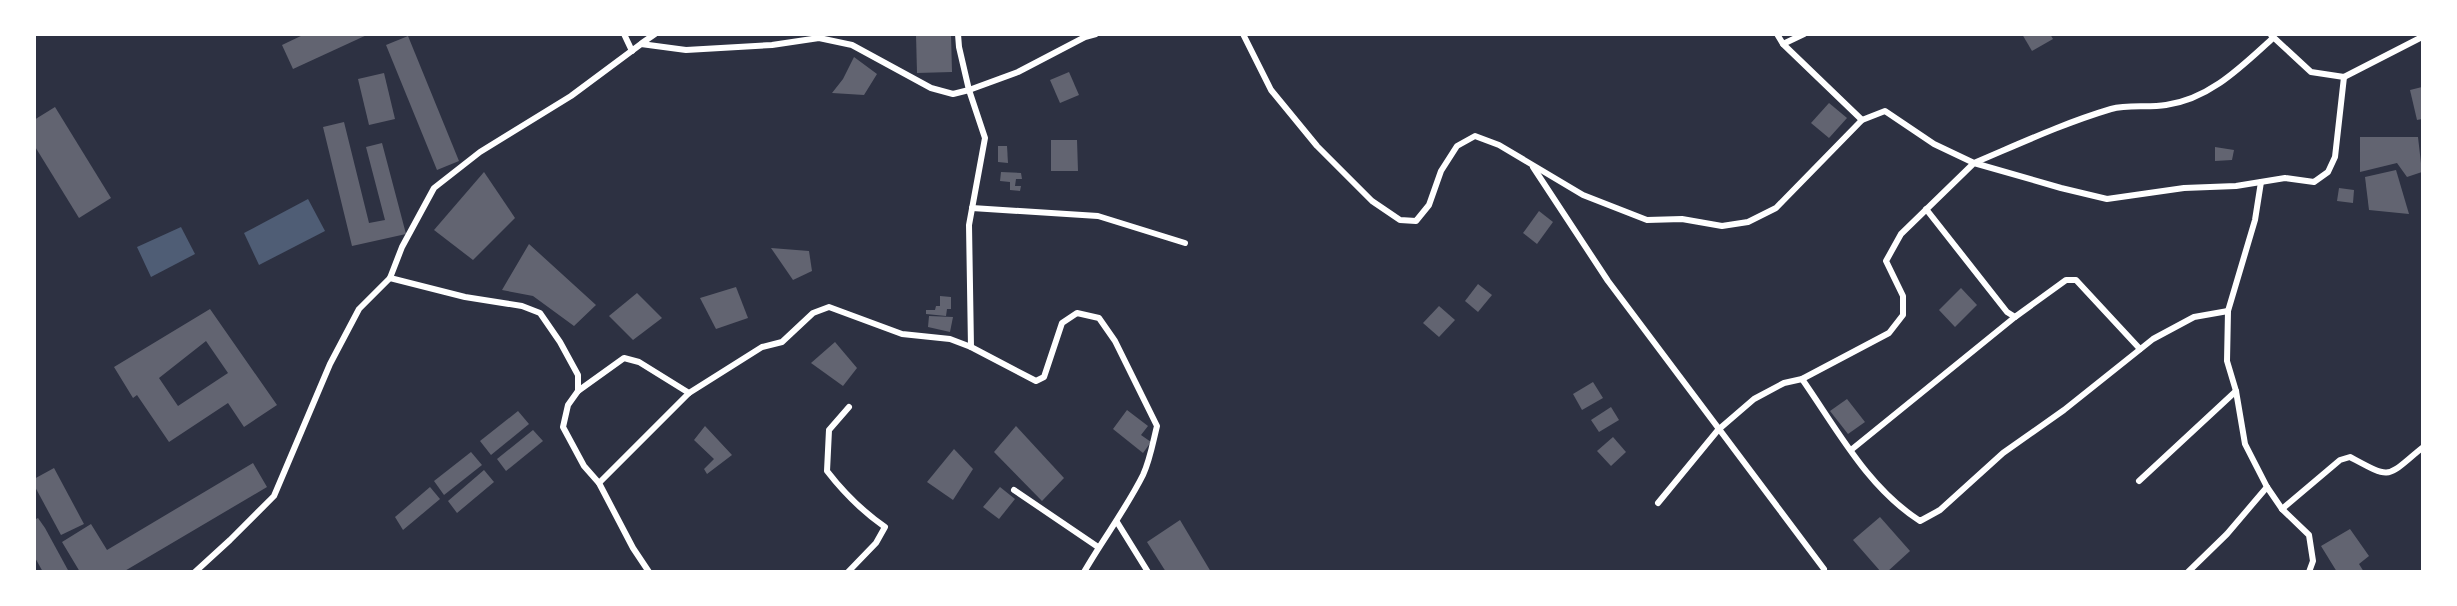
<svg xmlns="http://www.w3.org/2000/svg" width="2457" height="606" viewBox="0 0 2457 606" font-family="'Libre Baskerville',serif">
<style>
.water{fill:#4f5d75}
.building{fill:#626471;fill-rule:evenodd}
.lines{fill:none;stroke-linecap:round;stroke-linejoin:round}
.minor{stroke:#fff;stroke-width:6}
</style>
<rect width="100%" height="100%" fill="#2d3142"/>
<!-- water -->
<g class="water">
<path d="M308 199 325 231 259 265 244 233Z"/>
<path d="M181 227 195 254 151 277 137 247Z"/>
</g>
<!-- building -->
<g class="building">
<path d="M305 34H369L293 69 282 45Z"/>
<path d="M916 34H951L952 72 917 73Z"/>
<path d="M2022 34H2050L2053 39 2032 51Z"/>
<path d="M408 36 459 161 437 170 386 45Z"/>
<path d="M854 57 877 74 864 95 832 93 843 79Z"/>
<path d="M1069 72 1079 95 1060 103 1050 80Z"/>
<path d="M384 73 395 119 369 125 358 79Z"/>
<path d="M2422 87V119L2417 120 2410 90Z"/>
<path d="M1829 103 1847 118 1829 138 1811 123Z"/>
<path d="M55 107 111 198 79 218 34 145V120Z"/>
<path d="M344 122 369 223 385 220 366 147 382 143 406 234 352 246 323 127Z"/>
<path d="M2360 137H2418L2422 172 2407 177 2397 163 2360 172Z"/>
<path d="M1051 140H1077L1078 171H1051Z"/>
<path d="M998 146H1007L1008 163 998 162Z"/>
<path d="M2215 147 2234 150 2232 160 2215 161Z"/>
<path d="M2396 170 2409 214 2369 210 2365 177Z"/>
<path d="M484 172 515 218 473 260 434 230Z"/>
<path d="M1001 172 1021 173 1022 179H1016L1015 186H1021L1020 191 1010 190V182L1000 181Z"/>
<path d="M2339 188 2354 190 2353 203 2337 201Z"/>
<path d="M1539 211 1553 222 1537 244 1523 233Z"/>
<path d="M529 244 596 305 574 326 533 296 502 290Z"/>
<path d="M771 248 809 251 812 271 793 280Z"/>
<path d="M1478 284 1492 295 1478 312 1465 301Z"/>
<path d="M736 287 748 318 716 329 700 298Z"/>
<path d="M1961 288 1977 305 1955 327 1939 310Z"/>
<path d="M637 293 662 318 633 340 609 316Z"/>
<path d="M940 296 951 297V309H947L946 316 926 314V310H935L936 306H940Z"/>
<path d="M1439 306 1455 320 1439 337 1423 323Z"/>
<path d="M210 309 277 405 244 427 228 403 169 442 137 395 133 398 114 367ZM206 341 228 373 178 406 159 378Z"/>
<path d="M929 316 953 317 950 332 928 327Z"/>
<path d="M835 342 857 368 843 386 811 363Z"/>
<path d="M1593 382 1603 398 1582 410 1573 394Z"/>
<path d="M1847 399 1865 422 1848 434 1830 411Z"/>
<path d="M1611 407 1619 420 1599 432 1591 420Z"/>
<path d="M1127 410 1148 426 1141 435 1151 442 1143 453 1113 429Z"/>
<path d="M518 411 529 424 491 455 480 441Z"/>
<path d="M705 426 732 455 707 474 704 469 714 459 694 440Z"/>
<path d="M1016 426 1064 478 1042 501 994 452Z"/>
<path d="M533 430 543 441 506 471 497 459Z"/>
<path d="M1613 437 1626 452 1611 466 1597 451Z"/>
<path d="M954 449 973 469 953 500 927 482Z"/>
<path d="M471 452 482 465 444 495 434 481Z"/>
<path d="M253 463 267 487 123 572H80L62 542 91 524 107 550Z"/>
<path d="M54 468 84 524 61 535 34 485V479Z"/>
<path d="M484 470 494 482 457 513 448 501Z"/>
<path d="M430 487 440 499 403 530 395 517Z"/>
<path d="M1000 487 1015 499 999 519 983 507Z"/>
<path d="M1880 517 1910 551 1887 572H1881L1853 540Z"/>
<path d="M38 518 45 528 69 572H43L34 556V520Z"/>
<path d="M1180 520 1211 572H1166L1147 542Z"/>
<path d="M2350 529 2369 556 2359 564 2364 572H2337L2321 546Z"/>
</g>
<g class="lines">
<!-- minor -->
<g class="minor">
<path d="M624 34 632 51"/>
<path d="M958 34 959 47 969 90 985 138 969 225 971 347"/>
<path d="M1243 34 1271 90 1317 146 1372 201 1400 220 1416 221 1429 205 1441 171 1457 146 1475 136 1499 145 1583 195 1647 220 1682 219 1722 226 1748 222 1776 208 1862 120 1885 111 1934 144 1974 163C2019 144 2064 123 2111 109 2128 104 2148 108 2166 105 2210 99 2242 66 2273 38"/>
<path d="M1777 34 1783 44 1862 120"/>
<path d="M2271 35 2311 72 2344 77 2422 37"/>
<path d="M642 43 655 34"/>
<path d="M1783 44 1804 34"/>
<path d="M1533 167 1608 281 1824 569"/>
<path d="M2261 182 2255 220 2228 311 2227 361 2236 391 2245 444 2267 487 2282 509 2309 535 2313 561 2309 572"/>
<path d="M972 208 1098 216 1185 243"/>
<path d="M1926 209 2007 312 2015 317 2066 280H2076L2140 349"/>
<path d="M390 278 465 297 522 306 540 313 560 342 578 375V391L568 405 563 427 584 466 599 483 633 548 649 572"/>
<path d="M1802 379C1837 429 1867 487 1920 521L1940 510 2003 453 2064 410 2153 339 2194 317 2228 311"/>
<path d="M578 391 624 358 639 362 689 393"/>
<path d="M1851 450 2015 317"/>
<path d="M2139 481 2236 391"/>
<path d="M599 483 689 393 762 347 782 342 813 313 829 307 902 334 950 339 971 347 1036 381 1044 377 1062 323 1077 313 1099 318 1115 341 1157 426C1153 442 1150 460 1143 475 1126 509 1103 539 1084 572"/>
<path d="M1014 490 1098 547"/>
<path d="M1658 503 1718 430 1754 399 1784 383 1802 379 1889 333 1903 315V296L1886 261 1901 234 1974 163 2061 188 2107 199 2184 188 2236 186 2285 178 2314 182 2328 172 2335 157 2344 77"/>
<path d="M2282 509 2340 460 2350 457C2393 480 2385 478 2422 448"/>
<path d="M1117 522 1148 572"/>
<path d="M195 572 230 540 274 496 330 364 359 309 390 278 402 247 434 188 480 152 571 96 641 44 686 50 772 45 819 38 852 45 931 88 953 94 969 90 1018 72 1085 37 1096 34"/>
<path d="M848 572 876 543 885 527C862 511 844 493 827 471L829 430 849 407"/>
<path d="M2188 572 2227 534 2267 487"/>
</g>
</g>
<!-- border -->
<rect width="2457" height="606" fill="none" stroke="#ffffff" stroke-width="72"/>
</svg>
